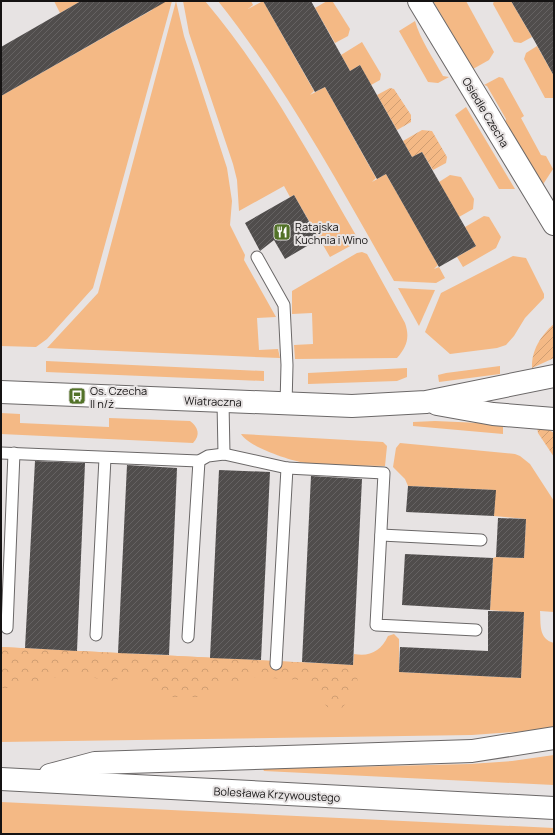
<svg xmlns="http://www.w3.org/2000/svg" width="555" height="835" viewBox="0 0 555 835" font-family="Manrope,sans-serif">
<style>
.grass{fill:#f4b985}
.forest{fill:url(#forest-crowns)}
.garden{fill:url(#garden-furrows)}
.building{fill:url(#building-hatch)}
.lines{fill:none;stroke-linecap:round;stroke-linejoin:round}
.lane-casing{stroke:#6b6868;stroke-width:13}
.street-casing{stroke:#6b6868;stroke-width:24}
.secondary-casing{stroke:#6b6868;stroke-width:24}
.lane{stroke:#fff;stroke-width:11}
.street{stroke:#fff;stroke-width:22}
.secondary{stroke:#fff;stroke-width:22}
.labels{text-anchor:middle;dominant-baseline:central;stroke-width:4;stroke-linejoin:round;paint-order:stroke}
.street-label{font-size:11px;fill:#151313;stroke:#e7e3e3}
.poi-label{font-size:11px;fill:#151313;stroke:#e7e3e3;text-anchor:start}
</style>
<defs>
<pattern id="forest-crowns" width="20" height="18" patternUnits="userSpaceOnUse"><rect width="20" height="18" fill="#f4b985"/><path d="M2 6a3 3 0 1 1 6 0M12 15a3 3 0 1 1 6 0" fill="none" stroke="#d09e72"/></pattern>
<pattern id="garden-furrows" width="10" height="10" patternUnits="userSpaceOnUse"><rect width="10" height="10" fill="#f4b985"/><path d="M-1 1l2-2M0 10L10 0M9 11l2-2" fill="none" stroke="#d09e72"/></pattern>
<pattern id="building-hatch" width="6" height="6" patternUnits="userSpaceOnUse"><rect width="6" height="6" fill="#504d4c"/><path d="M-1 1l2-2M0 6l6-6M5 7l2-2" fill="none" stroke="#656262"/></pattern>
</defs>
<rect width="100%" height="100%" fill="#e7e3e3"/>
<!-- grass -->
<g class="grass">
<path d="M54 1H81L60 13Z"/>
<path d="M147 1H172L93 288 47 339 36 347 1 346V96L152 10Z"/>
<path d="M176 1 184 36 227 168 232 201 230 225 245 255 244 260 276 317 257 318 259 350 278 349 280 358 47 348 98 293Z"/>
<path d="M183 1H205C266 73 310 156 357 237L354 244 330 257 294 195 290 197 284 186 239 211 237 180 233 164 189 33Z"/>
<path d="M218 1H251L253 5 248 9 263 1 314 91 310 95 325 87 376 178 372 182 386 174 438 265 434 269 439 267 445 278 436 283 394 281C339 185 287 88 218 1Z"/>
<path d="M327 1 333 2 350 29 348 36 335 43 315 8Z"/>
<path d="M433 1H466L494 52 489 60 473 69Z"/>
<path d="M494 1H511L532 37 521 43 514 42 493 4Z"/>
<path d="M415 21C420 39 433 58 443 76L449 77 438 83 428 82 399 31Z"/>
<path d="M362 42 381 74 380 80 371 85 360 65 350 71 341 55Z"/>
<path d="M537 46 554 76V98H545L524 59 526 53Z"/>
<path d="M499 77 503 78 524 116 521 118 541 155 546 156 553 169 542 186 505 123 506 119 487 86 484 85Z"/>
<path d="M466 107 515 189H499L455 115Z"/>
<path d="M450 175 461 177 474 199 473 209 459 217 439 182Z"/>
<path d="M484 216 489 217 501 237 496 248 463 267 457 257 476 246 465 227Z"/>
<path d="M362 252 367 254 405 323C410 337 407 347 397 358L295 359 294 345 313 344 312 313 292 314V291L357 253Z"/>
<path d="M513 256 526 258 544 294V298L525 318 514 336 506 345 497 348 450 354 425 332 441 293Z"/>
<path d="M398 288 435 290 419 326Z"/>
<path d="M46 361 264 371V381L46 372Z"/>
<path d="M500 366V374L439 382 438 375 446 373Z"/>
<path d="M407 368V377L397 381 308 384V373Z"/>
<path d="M1 413 20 414V423L109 427V418L190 421C198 427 201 435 193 443L1 434Z"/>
<path d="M435 421 503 424V434L413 426V422Z"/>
<path d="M241 434 383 442 387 446 385 466C359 465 330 467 305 463 289 460 249 447 241 434Z"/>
<path d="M400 443 515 454 520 456 530 464 554 501V612L540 611C541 623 538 639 554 643V727L528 731 472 735 1 742V647L353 665 354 654C370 657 381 651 388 636L394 634 399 639V672L521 678 524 613 490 610 493 558 496 557 524 558 526 519 494 516 495 490 408 486 405 479 393 467 396 448Z"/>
<path d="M554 755V785L264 771 263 769 470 764 512 761Z"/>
<path d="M1 802 554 828V834H1Z"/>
</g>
<!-- forest -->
<path class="forest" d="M1 647 353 665C363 687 356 692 341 709L327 707 313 689 300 680 256 677 225 684 203 697H167L148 678 129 676 108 682 83 674 44 679 18 688H1Z"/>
<!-- garden -->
<g class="garden">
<path d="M390 88 394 89 411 115V122L397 130 377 95Z"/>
<path d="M422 130 432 131 447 157 446 163 433 170 422 152 412 157 403 141Z"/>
<path d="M554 324V358L532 368C531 351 541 335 554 324Z"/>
<path d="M537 427 546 428 554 433V457L538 433Z"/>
</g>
<!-- building -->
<g class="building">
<path d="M81 1H167L1 96V47Z"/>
<path d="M263 1H311L350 71 360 65 412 157 422 152 476 246 439 267 386 174 377 179 325 87 315 92Z"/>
<path d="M511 1H554V76L534 40Z"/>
<path d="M294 195 319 239 285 259 274 240 260 251 245 223Z"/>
<path d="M35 461 85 463 77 651 25 648Z"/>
<path d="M127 465 177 468 169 655 118 653Z"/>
<path d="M219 470 270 472 261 660 210 658Z"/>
<path d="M311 476 362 479 353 665 302 662Z"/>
<path d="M408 486 496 490 494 516 406 512Z"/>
<path d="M498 518 526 519 524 558 496 557Z"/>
<path d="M405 554 493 558 490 610 402 605Z"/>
<path d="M488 611 524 612 521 678 399 672 400 647 488 651Z"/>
</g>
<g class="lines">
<!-- lane casing -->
<g class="lane-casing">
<g id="lane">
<path d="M257 257 284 305 287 365 286 405"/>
<path d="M223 402 224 454"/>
<path d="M1 453 199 461 208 456 224 454 287 468 384 473 376 625 476 630"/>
<path d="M381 535 481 540"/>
<path d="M7 628 14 453"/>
<path d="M96 635 105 458"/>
<path d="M188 637 199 461"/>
<path d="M276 664 287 468"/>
</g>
</g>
<!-- street casing -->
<g class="street-casing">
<g id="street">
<path d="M419 1 554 224"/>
<path d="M1 392 352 406 426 402 554 376"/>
<path d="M437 404 493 414 554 419"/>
</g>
</g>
<!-- secondary casing -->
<g class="secondary-casing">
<g id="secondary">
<path d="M50 775 95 763 472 751 554 738"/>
<path d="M1 779 554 808"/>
</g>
</g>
<!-- lane -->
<use href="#lane" class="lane"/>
<!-- street -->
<use href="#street" class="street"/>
<!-- secondary -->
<use href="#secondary" class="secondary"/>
</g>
<!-- icons -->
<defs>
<g id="restaurant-square" transform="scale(0.9)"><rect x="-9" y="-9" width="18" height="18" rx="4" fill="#527228" stroke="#e7e3e3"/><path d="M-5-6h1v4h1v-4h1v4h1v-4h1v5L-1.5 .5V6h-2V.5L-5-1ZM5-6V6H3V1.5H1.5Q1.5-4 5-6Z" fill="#fff"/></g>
<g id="bus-square" transform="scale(0.9)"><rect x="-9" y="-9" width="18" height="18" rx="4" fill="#527228" stroke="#e7e3e3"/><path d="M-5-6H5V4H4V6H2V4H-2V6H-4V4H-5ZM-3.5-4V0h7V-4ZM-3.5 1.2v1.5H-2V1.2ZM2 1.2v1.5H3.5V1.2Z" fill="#fff"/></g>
</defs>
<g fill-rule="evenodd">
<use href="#restaurant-square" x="282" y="232"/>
<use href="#bus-square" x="77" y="396"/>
</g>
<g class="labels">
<!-- street labels -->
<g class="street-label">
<text transform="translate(486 112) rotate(59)">Osiedle Czecha</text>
<text transform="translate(213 401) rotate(2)">Wiatraczna</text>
<text transform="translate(277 794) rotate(3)">Bolesława Krzywoustego</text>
</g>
<!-- poi labels -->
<g class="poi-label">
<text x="295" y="226">Ratajska<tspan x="295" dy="13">Kuchnia i Wino</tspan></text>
<text x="90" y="390">Os. Czecha<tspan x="90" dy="13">II n/ż</tspan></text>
</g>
</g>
<!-- border -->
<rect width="555" height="835" fill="none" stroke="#151313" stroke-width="4"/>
</svg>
